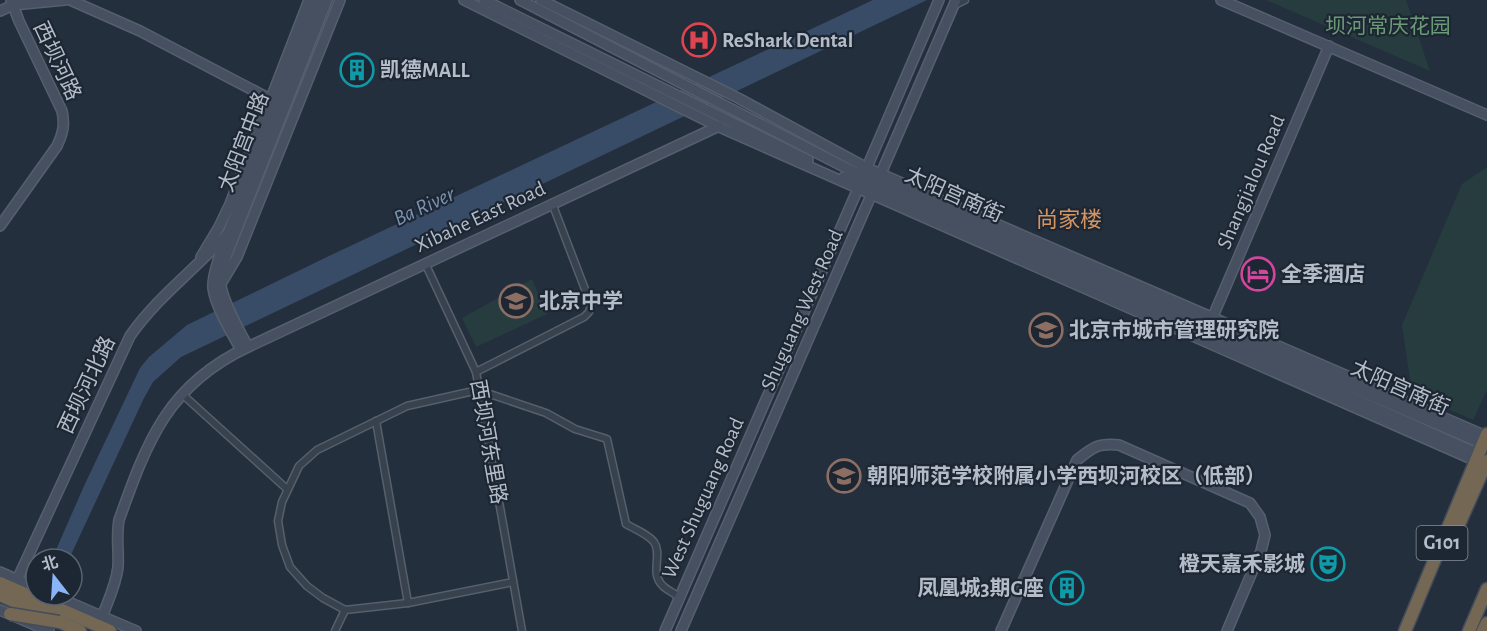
<svg xmlns="http://www.w3.org/2000/svg" width="1487" height="631" viewBox="0 0 1487 631" font-family="'Alegreya Sans','Noto Sans SC',sans-serif">
<style>
.green{fill:#263c3f}
.water{fill:#394c67}
.lines{fill:none;stroke-linecap:round;stroke-linejoin:round}
.street-casing{stroke:#565f6c;stroke-width:9}
.secondary-casing{stroke:#565f6c;stroke-width:12}
.highway-casing{stroke:#434c59;stroke-width:15}
.street{stroke:#38414e;stroke-width:6}
.secondary{stroke:#465061;stroke-width:9}
.highway{stroke:#746855;stroke-width:12}
.highway-bridge-casing{stroke:#434c59;stroke-width:15;stroke-linecap:butt}
.highway-bridge{stroke:#746855;stroke-width:12}
.labels{text-anchor:middle;dominant-baseline:central;stroke-width:4.5;stroke-linejoin:round;paint-order:stroke}
.shield{fill:#1d2633;stroke:#878f9c;stroke-width:1.5}
.shield-label{font-size:20px;font-weight:bold;fill:#b4bcc9}
.park-label{font-size:21px;fill:#6b9a76;stroke:#1d2633}
.poi-label{font-size:21px;font-weight:bold;fill:#b4bcc9;stroke:#1d2633;text-anchor:start}
.street-label{font-size:21px;fill:#b4bcc9;stroke:#1d2633}
.water-label{font-size:22px;font-style:italic;fill:#7c92b1;stroke:#1d2633}
.neighbourhood-label{font-size:22px;fill:#d59563;stroke:#1d2633}
</style>
<rect width="100%" height="100%" fill="#242f3e"/>
<!-- green -->
<g class="green">
<path d="M1266 0H1406L1430 71Z"/>
<path d="M1487 167V390L1473 420 1412 393 1402 325 1462 184Z"/>
<path d="M532 279 547 314 476 347 462 318Z"/>
</g>
<!-- water -->
<path class="water" d="M873 0H927L181 357 153 382 144 398 69 559H52L84 486 140 368 149 357 187 325 329 256Z"/>
<g class="lines">
<!-- street casing -->
<g class="street-casing">
<g id="street">
<path d="M955 5 965 0"/>
<path d="M425 263 476 372 522 631"/>
<path d="M476 372 584 317 589 312 591 305 552 203"/>
<path d="M182 394 287 489"/>
<path d="M376 421 408 603"/>
<path d="M345 610 408 603 513 582"/>
<path d="M335 631 345 610 323 598 307 586 290 567 282 545 278 521 282 502 299 466 317 450 407 406 478 390 546 413 575 429 607 439 626 524C634 529 648 534 654 542 663 555 649 573 663 586 667 590 674 593 679 597"/>
</g>
</g>
<!-- secondary casing -->
<g class="secondary-casing">
<g id="secondary">
<path d="M70 0 140 31 270 99"/>
<path d="M464 0 717 126 1476 461"/>
<path d="M484 0 808 160"/>
<path d="M520 0 850 170 1483 444"/>
<path d="M541 0 738 98 867 168 1486 436"/>
<path d="M1221 0 1487 115"/>
<path d="M0 11 13 5 65 0"/>
<path d="M865 172 939 0"/>
<path d="M844 177 861 182 1206 332 1479 454"/>
<path d="M879 178 956 0"/>
<path d="M0 226 57 146C63 133 65 125 62 111L19 21 11 0"/>
<path d="M201 257 219 227 230 204 309 0"/>
<path d="M222 282 237 257 340 0"/>
<path d="M1211 321 1329 46"/>
<path d="M248 347C239 330 224 304 221 286 220 275 224 264 227 254L327 0"/>
<path d="M241 350C232 333 215 306 213 288 212 277 217 265 220 254L318 0"/>
<path d="M0 572 36 588"/>
<path d="M17 580 130 336C158 296 196 269 228 233"/>
<path d="M52 595 136 631"/>
<path d="M0 610 49 631"/>
<path d="M102 617C108 601 116 585 118 567 119 551 116 536 119 520 147 442 167 385 248 347L719 126"/>
<path d="M665 631 860 184"/>
<path d="M681 631 873 191"/>
<path d="M1001 631 1077 460C1093 447 1098 443 1119 445L1250 503 1260 517 1265 535 1261 551 1227 631"/>
</g>
</g>
<!-- highway casing -->
<g class="highway-casing">
<g id="highway">
<path d="M1456 531 1487 461"/>
<path d="M0 583 110 631"/>
<path d="M0 595 80 631"/>
<path d="M1405 631 1487 434"/>
<path d="M1469 631 1487 589"/>
<path d="M1483 631 1487 623"/>
</g>
</g>
<!-- street -->
<use href="#street" class="street"/>
<!-- secondary -->
<use href="#secondary" class="secondary"/>
<!-- highway -->
<use href="#highway" class="highway"/>
<!-- highway-bridge casing -->
<g class="highway-bridge-casing">
<path id="highway-bridge" d="M10 614 59 622"/>
</g>
<!-- highway-bridge -->
<use href="#highway-bridge" class="highway-bridge"/>
</g>
<!-- icons -->
<defs>
<g id="hospital-ring" transform="scale(1.725)"><circle r="9.5" fill="#1d2633" stroke="#e0444e" stroke-width="1.5"/><path d="M-5-5h3v3.5h4V-5h3V5h-3V1.5h-4V5h-3Z" fill="#e0444e"/></g>
<g id="building-ring" transform="scale(1.725)"><circle r="9.5" fill="#1d2633" stroke="#0f9aa8" stroke-width="1.5"/><path d="M-4-6H4V6H1V3H-1V6H-4ZM-2.5-4.3h1.7v1.8h-1.7ZM.8-4.3h1.7v1.8H.8ZM-2.5-1h1.7V.8h-1.7ZM.8-1h1.7V.8H.8Z" fill="#0f9aa8"/></g>
<g id="hotel-ring" transform="scale(1.725)"><circle r="9.5" fill="#1d2633" stroke="#d1479c" stroke-width="1.5"/><path d="M-6-4.5h1.5V1H6V5H4.5V3h-9V5H-6ZM-4 0a1.8 1.8 0 1 1 3.6 0ZM.5 0V-2.5h3Q6-2.5 6 0Z" fill="#d1479c"/></g>
<g id="school-ring" transform="scale(1.725)"><circle r="9.5" fill="#1d2633" stroke="#8d6e63" stroke-width="1.5"/><path d="M0-5L7-2L0 1L-7-2ZM-4 1L0 2.5L4 1V4Q0 6-4 4Z" fill="#8d6e63"/></g>
<g id="university-ring" transform="scale(1.725)"><circle r="9.5" fill="#1d2633" stroke="#8d6e63" stroke-width="1.5"/><path d="M0-5L7-2L0 1L-7-2ZM-4 1L0 2.5L4 1V4Q0 6-4 4Z" fill="#8d6e63"/></g>
<g id="theatre-ring" transform="scale(1.725)"><circle r="9.5" fill="#1d2633" stroke="#0f9aa8" stroke-width="1.5"/><path d="M-5-5.5Q0-4 5-5.5V0Q5 5 0 6Q-5 5-5 0ZM-3.3-2.5H-1v1.5H-3.3ZM1-2.5H3.3v1.5H1ZM-2.8 1Q0 5.5 2.8 1Z" fill="#0f9aa8"/></g>
</defs>
<g fill-rule="evenodd">
<use href="#hospital-ring" x="699" y="40"/>
<use href="#building-ring" x="357" y="70"/>
<use href="#hotel-ring" x="1258" y="274"/>
<use href="#school-ring" x="516" y="301"/>
<use href="#university-ring" x="1046" y="330"/>
<use href="#school-ring" x="844" y="476"/>
<use href="#theatre-ring" x="1328" y="564"/>
<use href="#building-ring" x="1067" y="588"/>
</g>
<g class="labels">
<!-- shield labels -->
<rect class="shield" x="1416.5" y="526" width="51" height="34" rx="4.5"/>
<g class="shield-label">
<text x="1442" y="543">G101</text>
</g>
<!-- park labels -->
<g class="park-label">
<text x="1388" y="26">坝河常庆花园</text>
</g>
<!-- poi labels -->
<g class="poi-label">
<text x="722" y="40">ReShark Dental</text>
<text x="380" y="70">凯德MALL</text>
<text x="1281" y="274">全季酒店</text>
<text x="539" y="301">北京中学</text>
<text x="1069" y="330">北京市城市管理研究院</text>
<text x="867" y="476">朝阳师范学校附属小学西坝河校区（低部）</text>
<text x="1305" y="564" text-anchor="end">橙天嘉禾影城</text>
<text x="1044" y="588" text-anchor="end">凤凰城3期G座</text>
</g>
<!-- street labels -->
<g class="street-label">
<text transform="translate(57 61) rotate(65)">西坝河路</text>
<text transform="translate(244 142) rotate(-69)">太阳宫中路</text>
<text transform="translate(1251 182) rotate(-67)">Shangjialou Road</text>
<text transform="translate(954 195) rotate(24)">太阳宫南街</text>
<text transform="translate(480 217) rotate(-25)">Xibahe East Road</text>
<text transform="translate(802 310) rotate(-66)">Shuguang West Road</text>
<text transform="translate(87 385) rotate(-65)">西坝河北路</text>
<text transform="translate(1400 388) rotate(24)">太阳宫南街</text>
<text transform="translate(488 442) rotate(80)">西坝河东里路</text>
<text transform="translate(703 498) rotate(-66)">West Shuguang Road</text>
</g>
<!-- water labels -->
<g class="water-label">
<text transform="translate(424 206) rotate(-25)">Ba River</text>
</g>
<!-- neighbourhood labels -->
<g class="neighbourhood-label">
<text x="1069" y="220">尚家楼</text>
</g>
</g>
<!-- north arrow -->
<g transform="translate(54 577) rotate(343)"><circle r="28" fill="#1d2633" stroke="#59626f" stroke-width="1.5"/>
<path d="M0-4.5L10 22L0 15L-10 22Z" fill="#8ab4f8"/>
<text y="-9" font-size="16" font-weight="bold" text-anchor="middle" fill="#b4bcc9">北</text>
</g>
</svg>
